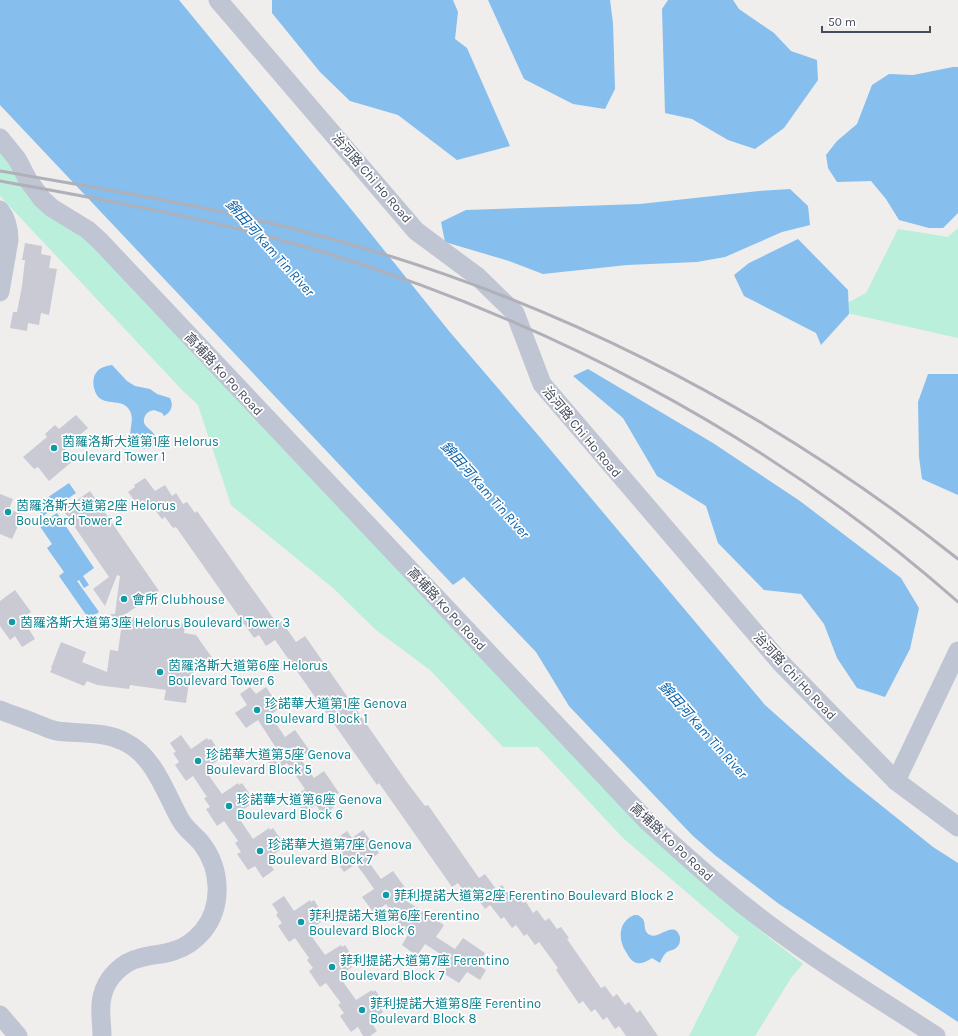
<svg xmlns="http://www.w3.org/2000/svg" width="958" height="1036" viewBox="0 0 958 1036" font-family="Karla,'Noto Sans TC',sans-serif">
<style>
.green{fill:#b9efdb}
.water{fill:#86beed}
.building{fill:#c9cad3}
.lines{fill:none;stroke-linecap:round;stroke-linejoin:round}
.minor{stroke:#c0c5d3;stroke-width:19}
.rail{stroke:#afb0b8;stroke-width:3}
.culture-dot{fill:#0f9aa8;stroke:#fff;stroke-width:1.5}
.labels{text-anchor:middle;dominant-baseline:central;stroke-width:3.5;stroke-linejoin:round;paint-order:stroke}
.street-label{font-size:13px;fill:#454b5b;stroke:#fff}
.culture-label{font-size:13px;fill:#0d838f;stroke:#fff;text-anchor:start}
.water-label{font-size:14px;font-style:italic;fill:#0a61a9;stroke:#fff}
</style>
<rect width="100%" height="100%" fill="#f0eded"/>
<!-- green -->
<g class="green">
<path d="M0 151 9 163 20 184 35 205 83 237 94 247 641 827 757 928 803 964 791 978 755 1036H689L739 937 623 838 538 747H503L430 670 376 630 333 588 231 505 198 405 183 391 0 196Z"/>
<path d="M958 228V338L834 310 866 293 898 229 948 237Z"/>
</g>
<!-- water -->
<g class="water">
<path d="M0 0H179L355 214 449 331 538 435 765 705 847 778 933 847 958 863V1022L779 904 716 856 693 836 569 706 536 652 464 577 453 585 0 105Z"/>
<path d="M272 0H453L458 12 455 39 467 48 510 146 457 160 398 115 350 101 320 72 272 13Z"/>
<path d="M488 0H610L613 23 615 89 605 109 573 104 524 79Z"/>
<path d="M668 0H733L739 9 774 33 791 51 817 60 818 80 784 128 755 149 728 140 692 119 665 113 662 9Z"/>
<path d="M953 67H958V213L943 228H929L899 220 886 199 871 181 837 182 828 168 826 155 837 141 857 124 872 85 889 74 913 75Z"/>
<path d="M790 189 808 206 810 225 782 232 725 257 697 262 627 265 543 274 509 261 445 242 441 222 466 210 640 204 759 191Z"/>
<path d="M798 239 848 290 849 314 821 345 816 333 744 296 734 275 749 263Z"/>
<path d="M112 365 127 381 135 386 150 389 157 394 170 398C174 406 171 412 164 416L162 413 154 410C150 411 147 412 145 416 140 427 152 428 155 436 158 442 154 448 147 449 144 449 141 448 139 446 121 434 139 422 128 408 119 397 99 409 94 388 93 383 93 377 96 373 100 367 106 366 112 365Z"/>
<path d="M588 369 713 443 800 501 901 578 919 608 910 649 885 697 857 688 837 658 824 624 801 594 764 590 718 543 706 506 657 476 623 418 573 376Z"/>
<path d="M928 374H958V495L922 479 919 457 918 402Z"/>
<path d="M69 483 76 493 43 516 35 506Z"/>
<path d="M57 513 94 568 83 576 89 585 84 588 79 580 77 581 99 612 89 619 59 576 64 572 47 548 52 544 39 525Z"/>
<path d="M634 915H638L643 919C646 925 643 932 650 935 659 940 674 919 680 937 680 940 680 944 678 946 675 950 671 950 667 952 663 955 662 959 660 963L652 958C647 961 643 964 637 963 632 962 629 957 626 952 618 939 618 922 634 915Z"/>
</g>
<!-- building -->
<g class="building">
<path d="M25 243 42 246 41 254 51 256 49 268 57 269 49 315 41 313 39 325 28 323 27 331 10 328 13 312H17L22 286 25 260H22Z"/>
<path d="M76 415 88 428 64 448 74 460 49 481 38 467 34 469 23 457 47 437 45 434 55 425 59 429Z"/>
<path d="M145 478 155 491 165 485 172 496 176 493 183 504 187 502 195 513 197 511 276 622 280 619 296 642 305 636 409 785 425 806 428 805 479 878 485 874 496 889 502 885 512 899 518 896 523 903 526 902 533 913 537 910 545 921 549 918 557 929 561 927 569 938 567 939 601 988 605 986 613 997 617 994 625 1005 629 1002 637 1013 640 1010 658 1036H626L619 1026 615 1029 607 1017 603 1020 595 1009 591 1012 583 1001 579 1004 556 970 558 968 539 942 535 945 527 934 524 936 516 925 512 928 504 917 501 919 490 905 485 909 474 894 468 898 458 883 452 887 379 783 377 785 275 640 266 646 259 635 254 638 176 527 173 528 165 517 162 519 154 509 151 511 143 500 137 504 128 492 135 487 134 485Z"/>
<path d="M90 491 159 591 123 616 185 624 184 633 196 635 213 659 190 675 186 703 164 700 166 690 130 685 129 689 97 685 87 681 84 686 50 672 52 669 51 668 61 642 86 652 82 662 107 672 110 650 118 651 121 630 115 621 114 622V620L110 614H115L120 576 117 575 105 606 93 589 109 577 63 510Z"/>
<path d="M0 494 13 499 9 509 23 515 12 539 0 534Z"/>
<path d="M15 590 31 612 22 618 35 639 22 647 15 636 10 640 0 626V601Z"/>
<path d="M250 687 256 694 266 687 280 708 270 715 285 737 295 730 310 751 300 758 314 778 324 771 339 793 329 799 334 807 323 815 316 805 304 813 293 797 305 789 287 763 275 771 264 756 276 748 258 720 246 728 235 713 247 705 240 694Z"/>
<path d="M181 735 191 749 207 738 208 740 211 739 221 754 217 758 218 760 205 770 212 780 222 794 238 783 239 785 242 783 253 799 248 803 250 805 236 814 253 839 269 828 270 830 273 828 284 844 279 847 280 850 267 859 274 870 263 878 255 866 248 870 237 854 241 852 235 843 238 841 224 821 217 826 206 809 210 807 204 798 207 797 193 776 186 781 175 765 179 762 173 753 176 752 170 743Z"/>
<path d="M363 830 379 853 368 861 381 879 393 871 409 893 402 898 444 925 436 937 455 949 463 938 485 953 478 965 486 970 480 980 467 972 459 983 443 973 451 961 425 944 417 956 402 945 409 933 402 928 386 904 374 913 362 897 374 889 365 876 356 864 344 872 333 857 345 848 337 838 347 831 352 838Z"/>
<path d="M284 896 294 911 310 900 311 902 314 900 324 916 319 919 321 922 308 931 315 941 325 955 341 945 342 947 345 945 355 961 350 964 352 967 339 976 346 986 356 1000 372 990 373 992 375 990 386 1005 381 1009 383 1012 370 1021 377 1031 370 1036H363L358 1027 351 1032 340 1016 344 1013 338 1005 341 1003 326 983 320 987 309 971 313 968 307 960 309 958 295 938 289 942 278 926 282 923 276 915 278 913 272 904Z"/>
</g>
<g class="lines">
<!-- minor -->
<g class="minor">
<path d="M218 0 416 231 478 277 515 313 542 384 781 663 896 781 958 827"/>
<path d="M0 138 17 159 28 180 42 199 52 208 88 230 100 241 647 821C678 849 708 877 741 903 802 952 870 993 936 1036"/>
<path d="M0 210C7 219 9 228 9 240L0 292"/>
<path d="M0 710C12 715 25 719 37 724 43 726 50 730 57 731 79 734 105 731 125 742 154 756 165 792 180 819 185 829 195 835 202 844 221 869 223 906 203 931 196 939 186 947 176 950 165 955 152 954 140 958 122 962 106 978 102 997 99 1009 102 1023 102 1036"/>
<path d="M896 781 958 651"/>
<path d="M0 1015 18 1036"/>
</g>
<!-- rail -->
<g class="rail">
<path d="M0 171C98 188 197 204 294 229 537 290 762 403 958 559"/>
<path d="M0 181C98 199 197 216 292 243 536 313 767 433 958 602"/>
</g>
</g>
<!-- markers -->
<g class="culture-dot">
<circle cx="54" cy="448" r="4"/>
<circle cx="8" cy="512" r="4"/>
<circle cx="124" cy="599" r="4"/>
<circle cx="12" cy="622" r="4"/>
<circle cx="160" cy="672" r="4"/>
<circle cx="257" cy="710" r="4"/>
<circle cx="198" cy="761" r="4"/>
<circle cx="229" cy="806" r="4"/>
<circle cx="260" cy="851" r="4"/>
<circle cx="386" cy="895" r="4"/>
<circle cx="301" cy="922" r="4"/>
<circle cx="332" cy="967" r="4"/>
<circle cx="362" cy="1010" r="4"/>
</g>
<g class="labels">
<!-- street labels -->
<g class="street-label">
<text transform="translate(372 178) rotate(49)">治河路 Chi Ho Road</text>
<text transform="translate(224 374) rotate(47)">高埔路 Ko Po Road</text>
<text transform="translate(582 432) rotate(50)">治河路 Chi Ho Road</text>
<text transform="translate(447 609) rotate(47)">高埔路 Ko Po Road</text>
<text transform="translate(795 676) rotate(47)">治河路 Chi Ho Road</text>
<text transform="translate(672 842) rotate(43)">高埔路 Ko Po Road</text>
</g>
<!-- culture labels -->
<g class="culture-label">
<text x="62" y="441">茵羅洛斯大道第1座 Helorus<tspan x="62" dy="15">Boulevard Tower 1</tspan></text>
<text x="16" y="505">茵羅洛斯大道第2座 Helorus<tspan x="16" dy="15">Boulevard Tower 2</tspan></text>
<text x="132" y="599">會所 Clubhouse</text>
<text x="20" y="622">茵羅洛斯大道第3座 Helorus Boulevard Tower 3</text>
<text x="168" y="665">茵羅洛斯大道第6座 Helorus<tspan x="168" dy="15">Boulevard Tower 6</tspan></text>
<text x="265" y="703">珍諾華大道第1座 Genova<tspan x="265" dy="15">Boulevard Block 1</tspan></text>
<text x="206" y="754">珍諾華大道第5座 Genova<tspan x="206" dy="15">Boulevard Block 5</tspan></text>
<text x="237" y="799">珍諾華大道第6座 Genova<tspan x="237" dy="15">Boulevard Block 6</tspan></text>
<text x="268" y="844">珍諾華大道第7座 Genova<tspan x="268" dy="15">Boulevard Block 7</tspan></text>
<text x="394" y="895">菲利提諾大道第2座 Ferentino Boulevard Block 2</text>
<text x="309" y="915">菲利提諾大道第6座 Ferentino<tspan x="309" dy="15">Boulevard Block 6</tspan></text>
<text x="340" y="960">菲利提諾大道第7座 Ferentino<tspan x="340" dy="15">Boulevard Block 7</tspan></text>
<text x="370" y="1003">菲利提諾大道第8座 Ferentino<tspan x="370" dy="15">Boulevard Block 8</tspan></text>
</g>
<!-- water labels -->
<g class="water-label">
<text transform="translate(270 248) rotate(48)">錦田河 Kam Tin River</text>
<text transform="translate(485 490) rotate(48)">錦田河 Kam Tin River</text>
<text transform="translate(703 730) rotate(48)">錦田河 Kam Tin River</text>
</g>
</g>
<!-- scale -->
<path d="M822 26v6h108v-6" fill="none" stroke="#454b5b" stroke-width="2"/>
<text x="828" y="26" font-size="12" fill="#454b5b" stroke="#ffffff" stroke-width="3" paint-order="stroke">50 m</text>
</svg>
